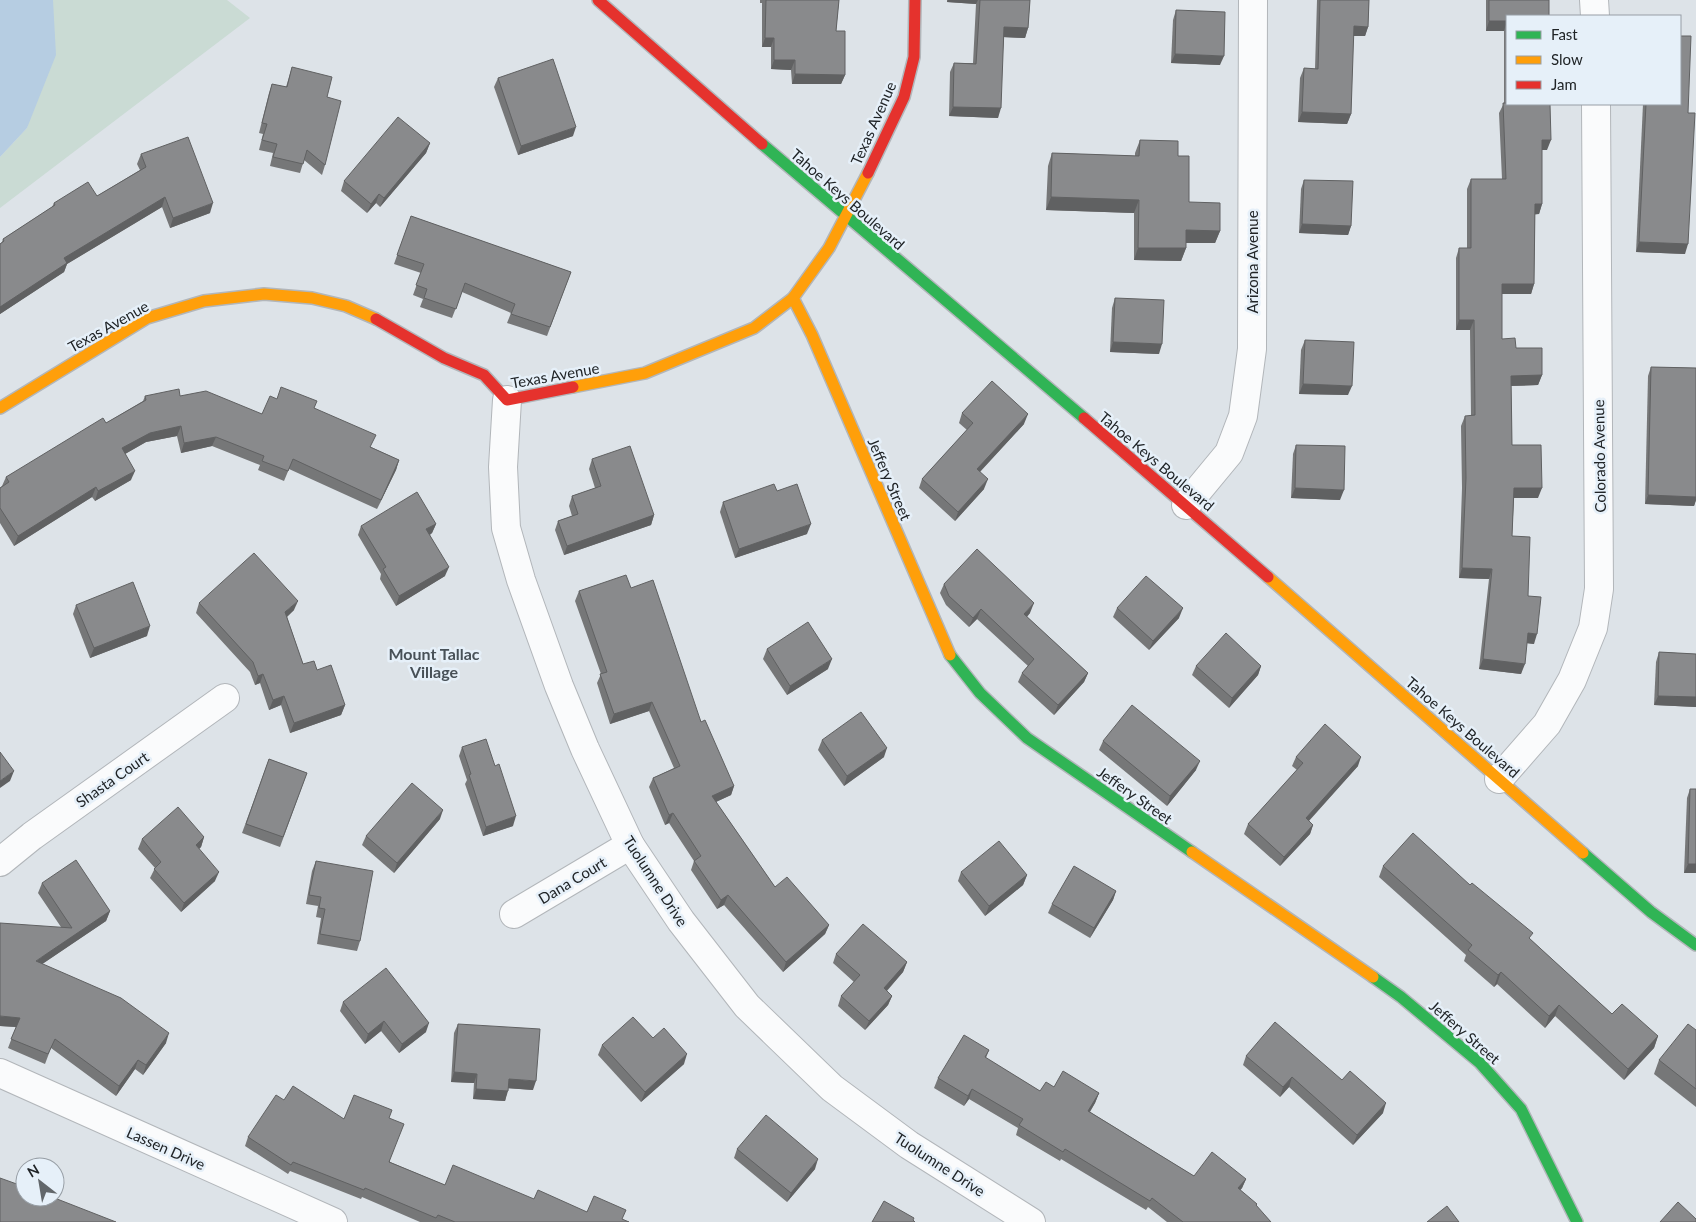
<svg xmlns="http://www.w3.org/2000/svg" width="1696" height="1222" viewBox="0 0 1696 1222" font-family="Lato,sans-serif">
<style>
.green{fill:#cadbd4}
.water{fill:#b6cde2}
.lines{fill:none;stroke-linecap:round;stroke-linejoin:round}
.street-casing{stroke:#b2b6ba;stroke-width:30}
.fast-casing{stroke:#b2b6ba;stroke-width:14}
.slow-casing{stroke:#b2b6ba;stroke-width:14}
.jam-casing{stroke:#b2b6ba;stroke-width:14}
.street{stroke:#fafbfc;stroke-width:28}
.fast{stroke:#30b455;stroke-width:11}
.slow{stroke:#ff9f0a;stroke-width:11}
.jam{stroke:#e5322d;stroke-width:11}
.wall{fill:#767778}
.shaded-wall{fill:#606162}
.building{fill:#898a8c;stroke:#606162}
.labels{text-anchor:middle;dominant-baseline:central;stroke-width:5;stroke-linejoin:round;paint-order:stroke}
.street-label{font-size:15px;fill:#202427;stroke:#e6f0f9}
.neighbourhood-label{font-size:16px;font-weight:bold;fill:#485158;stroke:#e6f0f9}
</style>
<rect width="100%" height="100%" fill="#dde3e8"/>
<!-- green -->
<path class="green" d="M53 0H227L250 18 0 208V157L27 128Z"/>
<!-- water -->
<path class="water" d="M0 0H53L56 55 27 128 0 157Z"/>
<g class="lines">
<!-- street casing -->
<g class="street-casing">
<g id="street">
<path d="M1594 0 1595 16"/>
<path d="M507 400 503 467 506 528 521 580 559 686 585 749 630 845 681 921 747 1006 832 1088 909 1145 1031 1222"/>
<path d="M1186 505 1229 453 1243 416 1252 349 1253 0"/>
<path d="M1499 779 1547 724 1572 680 1593 628 1599 589 1596 104"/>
<path d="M0 862 32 836 225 698"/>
<path d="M514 914 630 845"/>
<path d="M0 1073 333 1222"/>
</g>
</g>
<!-- fast casing -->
<g class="fast-casing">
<g id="fast">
<path d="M762 144 1084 418"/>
<path d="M950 655 980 693 1027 738 1192 852"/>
<path d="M1583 853 1651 912 1696 945"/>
<path d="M1373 977 1401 997 1480 1063 1521 1109 1577 1222"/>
</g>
</g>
<!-- slow casing -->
<g class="slow-casing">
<g id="slow">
<path d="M793 298 812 335 950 655"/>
<path d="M573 387 645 373 754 328 793 298 829 248 868 173"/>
<path d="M0 408 147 318 204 301 264 294 312 298 346 306 376 319"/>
<path d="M1268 577 1583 853"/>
<path d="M1192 852 1373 977"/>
</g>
</g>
<!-- jam casing -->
<g class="jam-casing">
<g id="jam">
<path d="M598 0 762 144"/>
<path d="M868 173 904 97 914 57 915 0"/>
<path d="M376 319 444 358 484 375 507 400 573 387"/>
<path d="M1084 418 1268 577"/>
</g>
</g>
<!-- street -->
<use href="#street" class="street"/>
<!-- fast -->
<use href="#fast" class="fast"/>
<!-- slow -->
<use href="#slow" class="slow"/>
<!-- jam -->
<use href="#jam" class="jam"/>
</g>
<!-- wall -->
<g class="wall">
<path d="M760 0H839L836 31 845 75 841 84H792L791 70 771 69V47H762V3H760Z"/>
<path d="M947 0H1030L1028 28 1025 38 1004 37 998 118 949 116 950 72 954 63H973L976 4 947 2Z"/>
<path d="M1317 0H1369L1368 27 1365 36H1353L1351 114 1347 124 1298 122 1300 78 1304 68 1315 69Z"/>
<path d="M1486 0H1549L1547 150H1542V204L1539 214H1535L1534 284 1531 294H1502V339L1516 348 1542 375 1538 385 1511 386 1512 445 1538 498H1514L1512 536 1528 596 1534 644 1527 643 1521 674 1479 669 1489 579 1459 578 1462 488 1461 426 1465 416H1471L1470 330H1456V258L1459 248H1467V189L1471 179H1502L1499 113 1504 103V31H1486Z"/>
<path d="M1176 10 1220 65 1171 63 1173 20Z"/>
<path d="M292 67 327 97 325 165 322 175 304 160 300 173 270 166 273 153 259 150 263 134 259 133 269 93 272 84 286 87Z"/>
<path d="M498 78 573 136 518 155 494 87Z"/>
<path d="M1643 104H1680L1685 254 1636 252Z"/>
<path d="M1140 140 1178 156 1189 202 1220 231 1215 243H1186V248L1181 261 1134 260V213L1046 210 1048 166 1052 153 1135 156V153Z"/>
<path d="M430 143 426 153 380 207 376 203 367 213 341 191 344 181Z"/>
<path d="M141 154 210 213 170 228 162 207 67 264 64 272 0 314V244L2 242 3 239 52 207 54 203 97 196 140 170 137 164Z"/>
<path d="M1304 180 1351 226 1348 235 1299 233 1301 189Z"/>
<path d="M411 216 571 272 547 336 507 323 511 313 462 292 452 318 420 307 423 299 413 295 421 273 394 264Z"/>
<path d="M1115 298 1159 354 1110 352 1112 308Z"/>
<path d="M1305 340 1348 395 1299 394 1301 350Z"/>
<path d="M1651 367 1696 368V500L1694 506 1645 504 1648 376Z"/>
<path d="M145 396H180L262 414 277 399 314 408 371 447 399 460 396 470 377 509 289 469 284 481 258 470 260 465 212 446 181 453 177 436 146 442 125 454 131 480 95 501 92 497 14 546 0 523V488L2 486 6 477 106 423 143 401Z"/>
<path d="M962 413 1024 424 980 472 984 489 955 521 919 488 922 479 967 430 959 423Z"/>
<path d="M1296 445 1340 500 1291 498 1293 454Z"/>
<path d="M592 459 654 515 651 525 564 555 555 530 558 521 572 516 569 506 572 496 595 488 589 469Z"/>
<path d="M777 491 807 534 735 558 720 512 723 502Z"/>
<path d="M436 524 432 533 430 535 445 576 396 606 380 579 381 574 358 535 361 526Z"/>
<path d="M944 584 1030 613 1027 617 1088 673 1084 682 1054 715 1018 682 1022 673 1028 666 977 619 969 627 946 605 940 593Z"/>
<path d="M631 588 734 786 731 795 716 802 775 887 829 925 825 934 783 972 724 905 717 909 691 870 694 861 669 823 665 825 649 787 653 778 674 768 649 711 610 724 597 683 601 674 575 601 579 591Z"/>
<path d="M199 603 294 610 287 617 303 664 317 670 345 705 341 715 290 733 281 705 269 710 260 683 255 685 250 672 196 613Z"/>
<path d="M76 605 147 636 90 658 73 614Z"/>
<path d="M1117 608 1179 618 1149 650 1113 617Z"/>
<path d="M767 649 828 669 787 695 763 659Z"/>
<path d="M1659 652 1696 654V707L1654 705 1656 662Z"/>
<path d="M1196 666H1261L1258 675 1229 708 1192 675Z"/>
<path d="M822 740 884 757 844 786 818 750Z"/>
<path d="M1103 741 1196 770 1167 806 1099 750Z"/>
<path d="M462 747 513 826 483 836 465 784 467 780 459 756Z"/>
<path d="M1296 757 1358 766 1309 821 1313 825 1310 834 1280 866 1244 834 1248 824 1297 770 1292 766Z"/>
<path d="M269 759 307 773 280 847 242 833Z"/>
<path d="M1690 789 1696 873H1684L1687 798Z"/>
<path d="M440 819 394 873 362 845 366 836Z"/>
<path d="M204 837 201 847 199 849 215 881 181 912 150 878 155 868 138 849 142 839Z"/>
<path d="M316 861 360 941 357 951 317 944 321 918 316 917 318 906 306 904 312 871Z"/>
<path d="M1383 866 1531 940 1612 1014 1658 1036 1654 1048 1624 1080 1555 1016 1545 1028 1497 984 1494 987 1464 961 1466 955 1379 877Z"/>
<path d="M961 872 1027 875 1023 885 985 916 958 881Z"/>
<path d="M42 883 110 911 106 921 42 964 166 1043 143 1075 135 1069 116 1096 51 1048 45 1064 8 1048 16 1027 0 1026 61 927 38 893Z"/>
<path d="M1116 891 1113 900 1090 938 1048 913 1052 904Z"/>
<path d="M836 954 907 962 903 972 887 991 892 996 888 1005 865 1030 838 1006 841 996 854 982 833 963Z"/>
<path d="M343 1002 426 1032 399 1053 381 1031 365 1044 340 1011Z"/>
<path d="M458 1024 533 1090 508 1088 505 1101 473 1099 474 1083 451 1082 454 1033Z"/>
<path d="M1696 1030V1107L1654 1074 1659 1060Z"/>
<path d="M653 1038 684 1064 641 1102 598 1055 602 1045Z"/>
<path d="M989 1050 986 1058 1040 1091 1054 1087 1099 1093 1095 1103 1090 1112 1194 1176 1246 1179 1242 1188 1240 1190 1256 1206 1271 1222H1167L1148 1207 1146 1210 1061 1159 1060 1161 1016 1135 1018 1128 969 1099 964 1106 934 1088 938 1078Z"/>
<path d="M1246 1056 1342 1080 1383 1113 1353 1145 1289 1087 1280 1097 1243 1065Z"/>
<path d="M284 1100 344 1119 389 1118 390 1162 445 1185 534 1199 587 1212 622 1219 629 1222H420L362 1197 361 1199 290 1171 288 1174 245 1146 248 1137Z"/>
<path d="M737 1149 815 1169 787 1202 734 1158Z"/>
</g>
<!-- shaded-wall -->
<g class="shaded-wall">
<path d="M948 0H978L976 4 947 2Z"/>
<path d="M1489 21H1507L1504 31H1486Z"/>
<path d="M1354 26 1368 27 1365 36H1350Z"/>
<path d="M1004 27 1028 28 1025 38 1001 37Z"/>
<path d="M765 38H774L771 47H762Z"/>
<path d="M1175 54 1224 56 1220 65 1171 63Z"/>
<path d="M774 60H795L791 70 771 69Z"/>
<path d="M795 74 845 75 841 84H792Z"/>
<path d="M953 107 1001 108 998 118 949 116Z"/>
<path d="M1302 112 1351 114 1347 124 1298 122Z"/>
<path d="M576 127 573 136 518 155 521 146Z"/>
<path d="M1542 140H1551L1547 150H1538Z"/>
<path d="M430 143 426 153 380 207 384 198Z"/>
<path d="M379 194 376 203 367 213 371 204Z"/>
<path d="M165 197 162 207 67 264 64 272 0 314V307L64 258Z"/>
<path d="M1051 197 1139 200 1134 213 1046 210Z"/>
<path d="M213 203 210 213 170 228 173 218Z"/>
<path d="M1535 204H1542L1539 214 1531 215Z"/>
<path d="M1302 224 1351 226 1348 235 1299 233Z"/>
<path d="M1186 230 1220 231 1215 243H1181Z"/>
<path d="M1639 242 1688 244 1685 254 1636 252Z"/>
<path d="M1138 248H1186L1181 261 1134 260Z"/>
<path d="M1502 284H1534L1531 294H1499Z"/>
<path d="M1459 320H1474L1470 330H1456Z"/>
<path d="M1113 342 1162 344 1159 354 1110 352Z"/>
<path d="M1542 375 1538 385 1508 386 1511 376Z"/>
<path d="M1303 384 1352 386 1348 395 1299 394Z"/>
<path d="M1028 414 1024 424 973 479 977 469Z"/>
<path d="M181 426 177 436 146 442 118 458 122 448 150 433Z"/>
<path d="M216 437 212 446 181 453 184 443Z"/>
<path d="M399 460 396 470 377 509 381 500Z"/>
<path d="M135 471 131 480 95 501 98 491Z"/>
<path d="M988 479 984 489 955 521 958 512Z"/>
<path d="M96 487 92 497 14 546 18 536Z"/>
<path d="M1295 488 1344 490 1340 500 1291 498Z"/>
<path d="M1514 488H1542L1538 498H1511Z"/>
<path d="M1648 495 1696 497V500L1694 506 1645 504Z"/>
<path d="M654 515 651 525 564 555 567 546Z"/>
<path d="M436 524 432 533 423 538 426 529Z"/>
<path d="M811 524 807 534 735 558 739 549Z"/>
<path d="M449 567 445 576 396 606 399 596Z"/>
<path d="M1462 568 1492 569 1489 579 1459 578Z"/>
<path d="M298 601 294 610 281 622 285 612Z"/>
<path d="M1034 603 1030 613 1020 624 1024 614Z"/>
<path d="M1183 608 1179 618 1149 650 1153 641Z"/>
<path d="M981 609 977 619 969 627 973 618Z"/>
<path d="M150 626 147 636 90 658 94 648Z"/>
<path d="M1528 633 1537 634 1534 644 1525 643Z"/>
<path d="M832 659 828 669 787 695 790 686Z"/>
<path d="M1483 659 1525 664 1521 674 1479 669Z"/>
<path d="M1261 666 1258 675 1229 708 1232 698Z"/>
<path d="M1088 673 1084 682 1054 715 1058 705Z"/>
<path d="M263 674 260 683 255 685 258 676Z"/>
<path d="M284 696 281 705 269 710 273 700Z"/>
<path d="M1658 696 1696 697V707L1654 705Z"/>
<path d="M652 702 649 711 610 724 614 714Z"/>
<path d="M345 705 341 715 290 733 294 723Z"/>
<path d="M887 748 884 757 844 786 847 776Z"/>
<path d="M1361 757 1358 766 1303 827 1306 818Z"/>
<path d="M1200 761 1196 770 1167 806 1170 796Z"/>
<path d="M14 771 10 781 0 788V781Z"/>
<path d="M734 786 731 795 709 805 712 796Z"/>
<path d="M443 810 440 819 394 873 397 863Z"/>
<path d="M673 813 669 823 665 825 669 815Z"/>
<path d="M516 816 513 826 483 836 486 827Z"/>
<path d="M1313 825 1310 834 1280 866 1284 857Z"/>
<path d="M204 837 201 847 192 855 196 845Z"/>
<path d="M1688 864H1696V873H1684Z"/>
<path d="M219 872 215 881 181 912 184 903Z"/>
<path d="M1027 875 1023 885 985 916 989 906Z"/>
<path d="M1116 891 1113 900 1090 938 1094 928Z"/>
<path d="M728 895 724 905 717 909 721 900Z"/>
<path d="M110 911 106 921 32 971 36 961Z"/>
<path d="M829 925 825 934 783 972 786 962Z"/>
<path d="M907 962 903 972 880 998 884 988Z"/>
<path d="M1501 972 1497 984 1494 987 1498 975Z"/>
<path d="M892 996 888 1005 865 1030 869 1021Z"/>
<path d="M1559 1005 1555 1016 1545 1028 1549 1016Z"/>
<path d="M0 1016 20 1018 17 1027 0 1026Z"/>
<path d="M384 1021 381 1031 365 1044 368 1034Z"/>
<path d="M429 1023 426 1032 399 1053 402 1044Z"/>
<path d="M169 1033 166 1043 143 1075 146 1065Z"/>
<path d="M1658 1036 1654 1048 1624 1080 1628 1069Z"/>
<path d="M687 1054 684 1064 641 1102 645 1092Z"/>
<path d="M138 1060 135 1069 116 1096 119 1086Z"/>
<path d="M454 1072 477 1074 474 1083 451 1082Z"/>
<path d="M1292 1077 1289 1087 1280 1097 1283 1087Z"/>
<path d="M509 1079 536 1081 533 1090 506 1088Z"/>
<path d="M476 1089 508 1091 505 1101 473 1099Z"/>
<path d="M972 1089 969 1099 964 1106 968 1096Z"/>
<path d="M1099 1093 1095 1103 1084 1121 1088 1111Z"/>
<path d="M1386 1103 1383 1113 1353 1145 1357 1135Z"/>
<path d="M818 1159 815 1169 787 1202 791 1193Z"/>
<path d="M1246 1179 1242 1188 1234 1198 1238 1188Z"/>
</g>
<!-- building -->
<g class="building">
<path d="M766 0H839L836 31H845V75L795 74V60H774V38H765Z"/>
<path d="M980 0H1030L1028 28 1004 27 1001 108 953 107 954 63 976 64Z"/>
<path d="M1320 0H1369L1368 27 1354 26 1351 114 1302 112 1304 68 1318 69Z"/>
<path d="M1489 0H1549V16H1507V66V21H1489Z"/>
<path d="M1176 10 1225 12 1224 56 1175 54Z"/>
<path d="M1680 36H1691L1688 113H1695L1688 244 1639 242 1646 104H1680Z"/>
<path d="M553 59 576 127 521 146 498 78Z"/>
<path d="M292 67 332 77 327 97 341 101 325 165 307 150 303 164 273 157 277 144 262 140 267 124 262 123 272 84 287 87Z"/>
<path d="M1503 103 1550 104 1551 140H1542V204H1535L1534 284H1502V339L1515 338 1516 348H1542V375L1511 376 1512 445H1541L1542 488H1514L1512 536 1530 537 1528 596 1541 597 1537 634 1528 633 1525 664 1483 659 1492 569 1462 568 1466 478 1465 416 1475 415 1474 320H1459V248H1471V179H1506Z"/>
<path d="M398 117 430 143 384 198 379 194 371 204 344 181Z"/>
<path d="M188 137 213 203 173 218 165 197 64 258 67 263 0 307V244L4 241 3 239 55 205 54 203 88 182 97 196 146 167 141 154Z"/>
<path d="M1140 140 1178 141V156H1189V202L1220 203V231L1186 230V248H1138L1139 200 1051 197 1052 153 1139 156Z"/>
<path d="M1304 180 1353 181 1351 226 1302 224Z"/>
<path d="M411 216 571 272 550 327 511 314 515 304 465 283 456 309 424 298 427 289 416 285 424 264 397 255Z"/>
<path d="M1115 298 1164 300 1162 344 1113 342Z"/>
<path d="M1305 340 1354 342 1352 386 1303 384Z"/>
<path d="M1651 367 1696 368V497L1648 495Z"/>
<path d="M992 381 1028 414 977 469 988 479 958 512 922 479 973 423 962 413Z"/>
<path d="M281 387 317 401 314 408 376 435 370 447 399 460 381 500 293 459 288 471 262 461 264 456 216 437 184 443 181 426 150 433 122 448 135 471 98 491 96 487 18 536 0 508V488L9 482 6 477 103 418 106 423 146 400 145 396 179 389 180 396 206 391 262 414 270 396 277 399Z"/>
<path d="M1296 445 1345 446 1344 490 1295 488Z"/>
<path d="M630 446 654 515 567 546 558 521 578 514 572 496 601 486 592 459Z"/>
<path d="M774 484 777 491 797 484 811 524 739 549 723 502Z"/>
<path d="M417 492 436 524 426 529 449 567 399 596 383 569 386 567 361 526Z"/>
<path d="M977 549 1034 603 1024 614 1088 673 1058 705 1022 673 1034 659 981 609 973 618 949 596 944 584Z"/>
<path d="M254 553 298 601 285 612 303 664 314 661 317 670 331 665 345 705 294 723 284 696 273 700 263 674 258 676 253 662 199 603Z"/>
<path d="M626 575 631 588 653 580 701 722 705 720 734 786 712 796 775 887 787 877 829 925 786 962 728 895 721 900 694 861 701 856 673 813 669 815 653 778 680 766 652 702 614 714 600 674 607 672 579 591Z"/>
<path d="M1146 576 1183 608 1153 641 1117 608Z"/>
<path d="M133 582 150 626 94 648 76 605Z"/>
<path d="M808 622 832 659 790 686 767 649Z"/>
<path d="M1226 633 1261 666 1232 698 1196 666Z"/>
<path d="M1659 652 1696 654V697L1658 696Z"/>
<path d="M1132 705 1200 761 1170 796 1103 741Z"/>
<path d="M861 712 887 748 847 776 822 740Z"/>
<path d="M1325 724 1361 757 1306 818 1313 825 1284 857 1248 824 1303 763 1296 757Z"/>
<path d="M486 739 495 766 499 764 516 816 486 827 469 775 471 774 462 747Z"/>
<path d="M0 752 14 771 0 781Z"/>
<path d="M269 759 307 773 283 837 246 824Z"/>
<path d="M412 783 443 810 397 863 366 836Z"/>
<path d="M1690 789H1696V864H1688Z"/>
<path d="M178 807 204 837 196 845 219 872 184 903 154 869 161 862 142 839Z"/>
<path d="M1413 833 1470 885 1472 883 1533 933 1529 938 1612 1014 1622 1004 1658 1036 1628 1069 1559 1005 1549 1016 1501 972 1498 975 1468 950 1472 945 1383 866Z"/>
<path d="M999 841 1027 875 989 906 961 872Z"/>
<path d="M76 860 110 911 36 961 121 998 169 1033 146 1065 138 1060 119 1086 55 1039 48 1054 11 1039 20 1018 0 1016V923L72 928 42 883Z"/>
<path d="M316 861 373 871 360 941 320 934 325 909 319 908 321 897 309 895Z"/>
<path d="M1074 866 1116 891 1094 928 1052 904Z"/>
<path d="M863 924 907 962 884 988 892 996 869 1021 841 996 860 975 836 954Z"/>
<path d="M386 968 429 1023 402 1044 384 1021 368 1034 343 1002Z"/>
<path d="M633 1017 653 1038 664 1028 687 1054 645 1092 602 1045Z"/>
<path d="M1275 1022 1342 1080 1350 1071 1386 1103 1357 1135 1292 1077 1283 1087 1246 1056Z"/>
<path d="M458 1024 540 1029 536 1081 509 1079 508 1091 476 1089 477 1074 454 1072Z"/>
<path d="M1688 1024 1696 1030V1089L1659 1060Z"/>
<path d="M964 1035 989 1050 985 1057 1040 1091 1046 1082 1054 1087 1063 1071 1099 1093 1088 1111 1194 1176 1212 1152 1246 1179 1238 1188 1257 1204 1256 1205 1271 1222H1183L1152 1198 1150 1201 1065 1149 1063 1152 1019 1125 1023 1119 972 1089 968 1096 938 1078Z"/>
<path d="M293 1086 344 1119 354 1095 392 1110 389 1118 404 1124 389 1162 445 1185 453 1165 534 1199 538 1190 587 1212 594 1196 626 1210 622 1219 629 1222H455L438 1215 436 1218 365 1188 364 1190 293 1162 291 1165 248 1137 276 1095 284 1100Z"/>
<path d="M766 1115 818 1159 791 1193 737 1149Z"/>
<path d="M0 1178 25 1187V1197H52L116 1222H0Z"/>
<path d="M884 1201 914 1218 913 1220 915 1222H872Z"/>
<path d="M1678 1202 1696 1219V1222H1660Z"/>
<path d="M1447 1206 1459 1222H1427Z"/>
</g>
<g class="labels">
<!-- street labels -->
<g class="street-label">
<text transform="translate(873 123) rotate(-66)">Texas Avenue</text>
<text transform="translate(848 199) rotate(41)">Tahoe Keys Boulevard</text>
<text transform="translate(1252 262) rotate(-90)">Arizona Avenue</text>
<text transform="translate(108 326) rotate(-29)">Texas Avenue</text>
<text transform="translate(555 375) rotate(-10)">Texas Avenue</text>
<text transform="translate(1599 456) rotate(-91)">Colorado Avenue</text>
<text transform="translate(1157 461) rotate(40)">Tahoe Keys Boulevard</text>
<text transform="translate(890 479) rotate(67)">Jeffery Street</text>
<text transform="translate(1463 727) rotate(41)">Tahoe Keys Boulevard</text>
<text transform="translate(112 779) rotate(-35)">Shasta Court</text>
<text transform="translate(1135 795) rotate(35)">Jeffery Street</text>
<text transform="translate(572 880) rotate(-31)">Dana Court</text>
<text transform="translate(656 881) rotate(57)">Tuolumne Drive</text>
<text transform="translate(1465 1032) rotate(41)">Jeffery Street</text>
<text transform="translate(166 1148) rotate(24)">Lassen Drive</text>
<text transform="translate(940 1164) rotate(33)">Tuolumne Drive</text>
</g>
<!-- neighbourhood labels -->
<g class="neighbourhood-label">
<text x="434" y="653">Mount Tallac<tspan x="434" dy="18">Village</tspan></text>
</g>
</g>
<!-- legend -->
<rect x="1506" y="15" width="175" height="90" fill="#e6f0f9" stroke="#979ea5"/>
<rect x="1516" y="31" width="25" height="8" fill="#30b455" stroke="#979ea5"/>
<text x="1551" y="40" font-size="15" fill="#202427">Fast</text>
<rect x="1516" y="56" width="25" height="8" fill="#ff9f0a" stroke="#979ea5"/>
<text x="1551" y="65" font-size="15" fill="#202427">Slow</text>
<rect x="1516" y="81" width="25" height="8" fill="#e5322d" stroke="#979ea5"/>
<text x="1551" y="90" font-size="15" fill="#202427">Jam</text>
<!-- north arrow -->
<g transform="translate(40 1182) rotate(329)"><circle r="24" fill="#e6f0f9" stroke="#979ea5"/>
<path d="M0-4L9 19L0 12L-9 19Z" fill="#62676b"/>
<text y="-8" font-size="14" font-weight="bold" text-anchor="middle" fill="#202427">N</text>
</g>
</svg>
